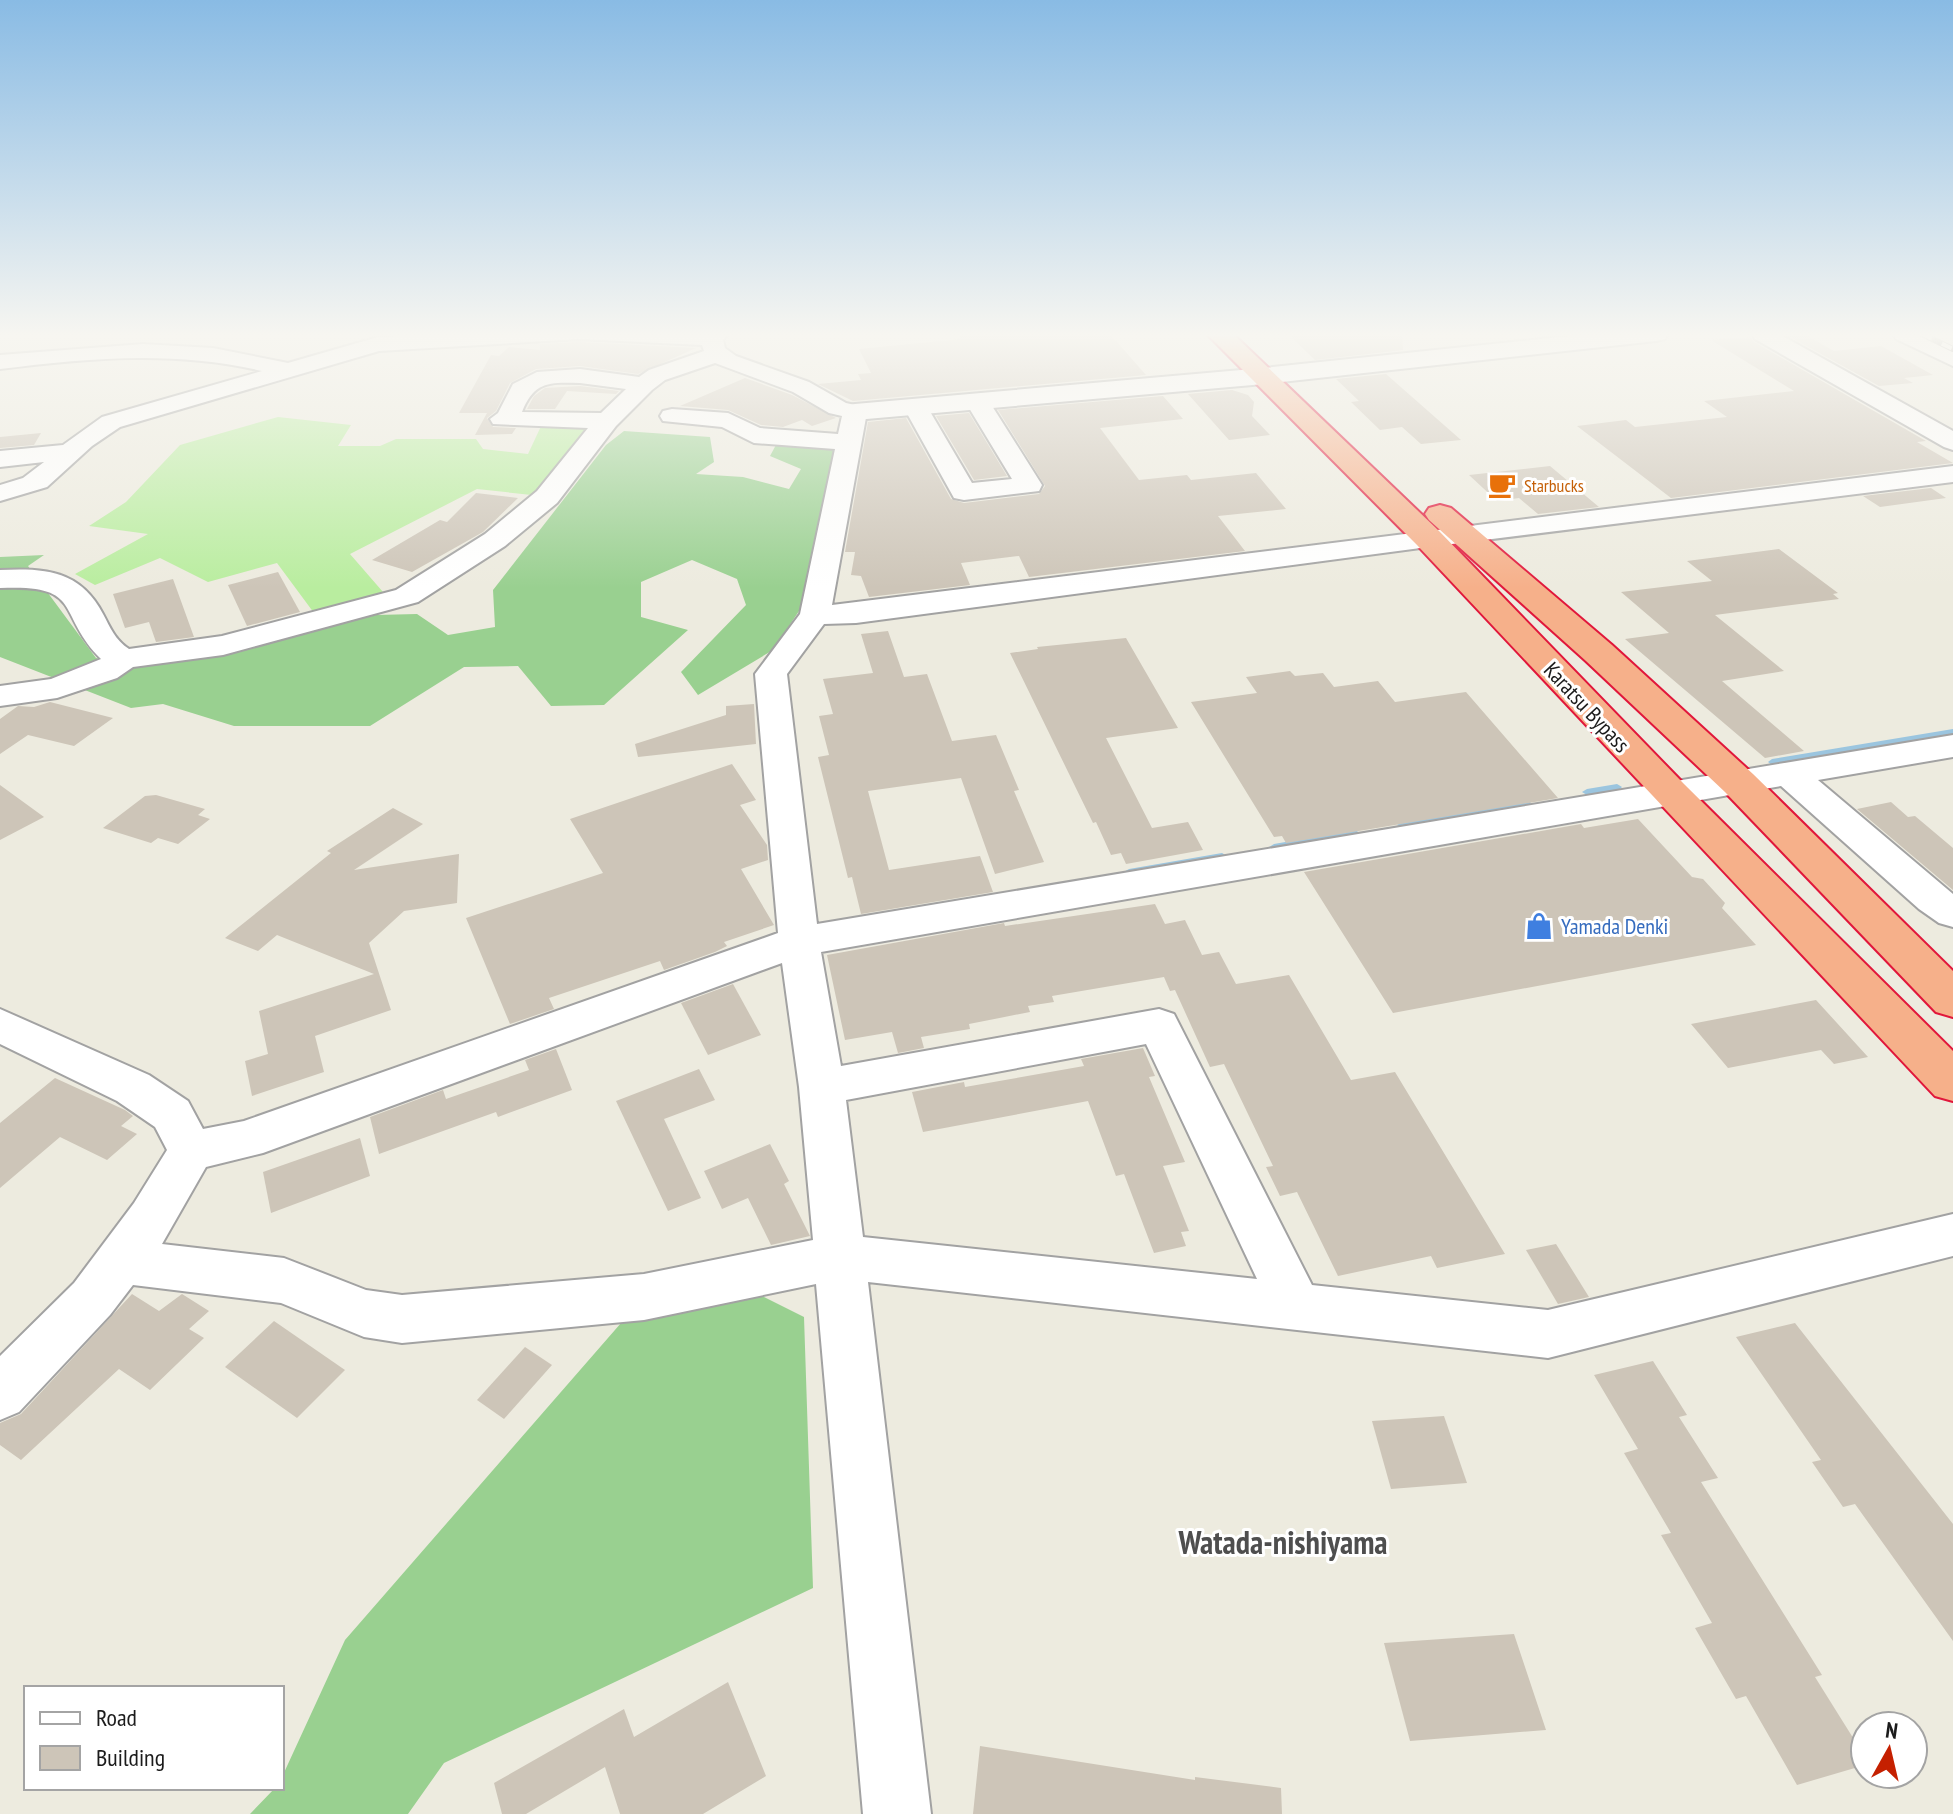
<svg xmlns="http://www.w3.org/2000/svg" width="1953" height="1814" viewBox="0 0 1953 1814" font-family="'PT Sans Narrow',sans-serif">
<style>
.grass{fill:#b9ed9f}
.forest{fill:#99d090}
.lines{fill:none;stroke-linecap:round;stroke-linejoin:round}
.stream{fill:#9bc5df;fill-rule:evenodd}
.building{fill:#cdc5b8}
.minor-casing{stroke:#a2a2a2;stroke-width:4}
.tertiary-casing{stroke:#a2a2a2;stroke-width:4}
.trunk-casing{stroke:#e1173b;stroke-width:4}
.minor{fill:#fff;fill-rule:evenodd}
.tertiary{fill:#fff;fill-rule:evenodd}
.trunk{fill:#f6b08a;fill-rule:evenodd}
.rail-casing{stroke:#696969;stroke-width:6}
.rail{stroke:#fff;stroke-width:4;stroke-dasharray:11;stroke-linecap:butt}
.labels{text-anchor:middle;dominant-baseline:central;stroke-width:6;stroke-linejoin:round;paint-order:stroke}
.far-food-label{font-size:18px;fill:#c56008;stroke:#fff;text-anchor:start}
.street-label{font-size:22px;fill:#1b1b1b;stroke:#fff}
.shop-label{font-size:22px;fill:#366cbe;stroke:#fff;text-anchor:start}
.near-quarter-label{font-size:32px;font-weight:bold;fill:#4e4e4e;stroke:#fff}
</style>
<rect width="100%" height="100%" fill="#edebdf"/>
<!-- grass -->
<path class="grass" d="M278 417 351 425 338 446H380L396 439H476L483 449 528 454 543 422 598 423 541 496 477 489 350 554 383 592 314 613 277 563 208 582 160 558 95 585 75 574 148 534 89 526 126 502 180 445Z"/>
<!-- forest -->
<g class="forest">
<path d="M624 431 710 437 714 462 696 474 743 477 789 489 801 469 770 456 777 443 840 449 803 605 773 650 698 695 681 672 746 605 737 579 692 560 641 582V617L688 630 604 705 551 706 518 666 464 667 370 726H234L163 704 131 708 0 657V557L44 555 28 566 96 658 136 666 236 651 376 615 417 614 448 635 495 627 493 590 606 445Z"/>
<path d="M760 1295 804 1317 813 1588 444 1763 408 1814H250L275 1788H282V1777L345 1640 628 1315Z"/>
</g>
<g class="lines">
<!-- stream -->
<g class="stream">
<path d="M1953 729V735L1772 765 1768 762 1772 759Z"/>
<path d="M1617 784 1622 787 1620 789 1587 795 1582 792 1587 789Z"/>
<path d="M1526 800 1529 801 1531 803 1529 805 1402 828 1397 825 1402 822Z"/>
<path d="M1354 830 1357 831 1359 833 1357 835 1274 850 1269 847 1274 844Z"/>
<path d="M1222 853 1227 856 1225 858 1129 875 1124 872 1129 869Z"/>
</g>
</g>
<!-- building -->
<g class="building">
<path d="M957 334H1110L1146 375 853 401 818 384 861 380 858 374 871 373 859 349 961 339Z"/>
<path d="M1288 334H1402L1403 350 1315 360Z"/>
<path d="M1785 334H1804L1834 351 1881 346 1933 375 1904 378 1913 383 1879 386Z"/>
<path d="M1750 337 1754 342 1926 441 1917 442 1953 463 1671 498 1577 426 1626 420 1635 427 1727 417 1704 401 1794 391 1711 340Z"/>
<path d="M579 342 696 348 638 374 580 366 536 369 510 383 496 411 487 418 493 427 516 428 512 434 475 435 487 413H459L491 355 499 356 509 347 540 350V344Z"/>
<path d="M1386 374 1461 440 1421 444 1402 427 1380 430 1351 402 1359 401 1336 379Z"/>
<path d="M745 378 792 395 836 418 812 426 802 420 783 427 761 425 728 410 680 406Z"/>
<path d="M580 386 619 391 616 394 567 391 555 409H527L534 396 545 388Z"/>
<path d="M1232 390 1248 395 1254 402 1252 416 1270 435 1229 440 1188 394Z"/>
<path d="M1163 396 1183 419 1100 428 1139 480 1187 475 1191 480 1256 473 1286 509 1218 516 1245 551 1029 577 1019 556 961 563 970 585 869 597 861 576 851 575 855 552H845L868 422 906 418 951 499 964 503 1039 494 1045 486 998 410Z"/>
<path d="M969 413 1007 476 974 480 936 416Z"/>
<path d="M41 433 34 445 0 448V437Z"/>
<path d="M1550 466 1599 507 1538 514 1519 498 1497 501 1469 475Z"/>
<path d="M1931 488 1946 498 1880 507 1863 496Z"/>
<path d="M476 493 518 498 483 532 412 572 372 560 440 520 447 522Z"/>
<path d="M1779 549 1838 593 1833 594 1839 599 1715 615 1784 671 1722 681 1804 751 1765 758 1625 639 1669 633 1621 592 1712 581 1687 561Z"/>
<path d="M278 572 300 612 247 626 228 585Z"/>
<path d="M173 579 194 637 156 642 149 622 125 628 113 594Z"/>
<path d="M888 631 904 677 927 674 952 741 996 735 1019 790 1014 791 1044 862 995 874 961 778 868 791 889 870 980 856 993 892 861 914 852 877 848 878 818 757 829 755 819 716 833 714 823 679 873 673 861 634Z"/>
<path d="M1126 638 1178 728 1106 738 1152 828 1188 822 1203 850 1126 864 1121 853 1111 855 1096 822 1093 823 1010 653 1038 649 1037 647Z"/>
<path d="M1290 671 1295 676 1323 673 1334 687 1378 681 1395 702 1466 692 1558 798 1286 843 1282 836 1274 837 1191 702 1257 693 1246 677Z"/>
<path d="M50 702 113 718 74 746 28 735 0 754V719L18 706 34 707Z"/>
<path d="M754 704 756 744 638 757 635 744 726 715V706Z"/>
<path d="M732 764 756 800 740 805 767 845 768 860 741 869 774 925 724 942 727 946 715 952 664 970 660 961 549 998 554 1009 510 1024 466 918 603 873 570 819Z"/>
<path d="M0 785 44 817 0 840Z"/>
<path d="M156 795 205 809 198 815 210 819 178 844 158 838 151 843 103 828 145 796Z"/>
<path d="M1891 802 1908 817 1915 816 1953 848V890L1857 809Z"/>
<path d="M393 808 423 824 354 870 459 854 457 903 404 911 369 943 391 1010 315 1036 324 1072 252 1096 245 1061 268 1054 259 1011 374 974 277 935 258 951 225 938 331 853 327 851Z"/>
<path d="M1638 819 1692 877 1703 879 1725 903 1722 908 1756 945 1393 1013 1304 872 1581 824 1584 828Z"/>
<path d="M1155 904 1165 924 1185 920 1202 955 1219 952 1236 984 1289 975 1351 1080 1395 1072 1505 1254 1437 1268 1431 1256 1338 1276 1297 1192 1280 1196 1266 1167 1273 1166 1224 1064 1210 1067 1175 990 1170 991 1164 977 1052 996 1054 1002 1028 1006 1030 1012 969 1024 970 1029 921 1037 924 1048 898 1053 892 1032 845 1040 827 955 1004 923 1005 926Z"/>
<path d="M733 984 761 1035 708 1055 681 1003Z"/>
<path d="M1816 1000 1868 1057 1834 1064 1821 1050 1728 1068 1691 1024Z"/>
<path d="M1143 1048 1155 1076 1149 1077 1185 1162 1163 1166 1189 1231 1181 1232 1186 1246 1154 1253 1124 1174 1116 1176 1088 1101 923 1132 912 1092 964 1082 965 1087 1084 1066 1081 1059Z"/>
<path d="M556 1049 572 1090 498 1117 496 1112 379 1154 370 1117 443 1090 446 1099 529 1070 525 1060Z"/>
<path d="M699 1069 715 1100 664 1119 701 1198 668 1211 616 1101Z"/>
<path d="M55 1078 125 1110 133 1116 121 1126 137 1134 107 1160 60 1137 0 1188V1123Z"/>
<path d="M360 1138 370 1176 271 1213 263 1172Z"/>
<path d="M770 1144 789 1181 784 1184 810 1236 771 1245 748 1198 722 1209 704 1171Z"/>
<path d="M1556 1244 1589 1297 1558 1304 1526 1250Z"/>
<path d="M132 1294 159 1311 182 1294 209 1311 189 1329 204 1338 150 1390 119 1369 21 1460 0 1445V1423L21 1414Z"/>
<path d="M274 1321 345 1370 297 1418 225 1367Z"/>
<path d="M1795 1323 1953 1524V1641L1855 1504 1843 1507 1812 1462 1821 1460 1736 1337Z"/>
<path d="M525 1347 552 1365 504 1419 477 1400Z"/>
<path d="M1653 1361 1687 1415 1679 1417 1718 1478 1701 1482 1822 1675 1815 1677 1865 1757V1765L1797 1785 1746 1696 1736 1699 1695 1628 1712 1623 1661 1535 1671 1533 1624 1453 1638 1449 1594 1375Z"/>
<path d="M1444 1416 1467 1483 1391 1489 1372 1421Z"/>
<path d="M1514 1634 1546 1730 1410 1741 1384 1643Z"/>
<path d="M728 1682 766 1776 703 1814H620L605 1767 526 1814H502L494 1783 624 1709 634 1737Z"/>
<path d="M980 1746 1195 1780V1777L1281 1788 1282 1814H973Z"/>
</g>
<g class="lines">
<!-- minor casing -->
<g class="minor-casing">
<g id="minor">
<path d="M440 334H728L723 340 725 348 736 356 809 382 846 403 864 407 867 412 832 605 1953 466V482L1428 547 856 623 824 624 787 674 817 924 1953 735V757L1818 780 1953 894V927L1939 923 1919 909 1781 786 821 952 841 1066 1159 1009 1174 1014 1312 1285 1548 1310 1953 1214V1256L1548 1358 868 1282 931 1814H863L816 1284 644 1320 402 1343 364 1337 281 1303 133 1285 110 1315 19 1412 0 1420V1356L74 1283 134 1203 167 1150 155 1127 117 1101 0 1044V1009L149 1075 188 1101 203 1129 244 1121 778 933 755 674 800 614 835 449 754 443 722 427 663 421 660 416 663 411 672 409 728 413 760 428 838 434 842 416 829 413 793 392 715 363 665 380 652 390 616 426 557 503 505 546 418 602 223 655 133 667 117 678 57 698 0 706V686L51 679 101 659C55 613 85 584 0 588V570C45 568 80 570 103 614 110 627 115 640 129 649L222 636 396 590 485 534 537 491 588 428 493 424 490 419 498 413 513 384 537 372 580 369 639 377 649 370 704 351 702 345 579 339 379 351 120 427 92 446 47 487 0 501V485L23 478 44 462 0 467V451L63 445 102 417 262 371C175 350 87 358 0 369V355L143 344 213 348 288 363 378 337ZM580 383 626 389 601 413 522 412C534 381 550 382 580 383ZM782 963 799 1087 813 1240 644 1274 402 1295 366 1290 284 1258 162 1244 206 1167 263 1153ZM1146 1044 1257 1279 863 1237 846 1100Z"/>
<path d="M1752 334H1779L1953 431V450L1944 447 1755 339Z"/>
<path d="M1893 334H1921L1953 350V366L1896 339Z"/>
<path d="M978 396 987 398 1042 485 1039 491 964 500 954 498 904 408 907 403H925L972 483 1012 479 966 403 969 398Z"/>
</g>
</g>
<!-- tertiary casing -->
<g class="tertiary-casing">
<path id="tertiary" d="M1589 334H1668L1665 339 1656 341 1264 384 855 420 845 418 841 412 845 406 855 404 1264 368Z"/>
</g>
<!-- trunk casing -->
<g class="trunk-casing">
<g id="trunk">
<path d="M1207 334H1233L1439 531 1684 784 1953 1051V1101L1935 1096 1417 545Z"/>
<path d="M1440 505 1451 508 1612 645 1753 774 1953 971V1017L1936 1012 1725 792 1586 661 1429 520 1425 514 1429 508Z"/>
</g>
</g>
<!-- minor -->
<use href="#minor" class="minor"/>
<!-- tertiary -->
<use href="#tertiary" class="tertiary"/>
<!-- trunk -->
<use href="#trunk" class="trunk"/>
<!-- rail casing -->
<g class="rail-casing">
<path id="rail" d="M1922 334 1953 349"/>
</g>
<!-- rail -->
<use href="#rail" class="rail"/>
</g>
<!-- sky -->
<linearGradient id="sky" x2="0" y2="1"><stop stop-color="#89bbe4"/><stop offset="0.57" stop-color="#f7f6f1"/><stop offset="1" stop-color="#f7f6f1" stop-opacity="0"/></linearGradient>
<rect width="1953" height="588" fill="url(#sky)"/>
<!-- icons -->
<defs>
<g id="cafe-bare" transform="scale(2.16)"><path d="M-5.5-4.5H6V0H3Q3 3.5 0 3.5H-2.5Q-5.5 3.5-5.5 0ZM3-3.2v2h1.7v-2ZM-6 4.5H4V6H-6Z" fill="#e8710a" stroke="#fff" stroke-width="2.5" paint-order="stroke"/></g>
<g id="shop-bare" transform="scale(2.16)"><path d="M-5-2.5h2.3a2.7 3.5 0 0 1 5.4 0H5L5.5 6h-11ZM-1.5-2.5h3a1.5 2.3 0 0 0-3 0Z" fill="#3f7fe0" stroke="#fff" stroke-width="2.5" paint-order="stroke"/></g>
</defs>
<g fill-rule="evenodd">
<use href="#cafe-bare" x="1502" y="485"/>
<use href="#shop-bare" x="1539" y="926"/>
</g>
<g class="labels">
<!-- far-food labels -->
<g class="far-food-label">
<text x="1524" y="485">Starbucks</text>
</g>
<!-- street labels -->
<g class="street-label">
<text transform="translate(1587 707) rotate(47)">Karatsu Bypass</text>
</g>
<!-- shop labels -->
<g class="shop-label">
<text x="1561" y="926">Yamada Denki</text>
</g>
<!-- near-quarter labels -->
<g class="near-quarter-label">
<text x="1283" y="1542">Watada-nishiyama</text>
</g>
</g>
<!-- legend -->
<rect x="24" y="1686" width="260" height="104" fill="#ffffff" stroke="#a4a4a4" stroke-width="2"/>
<rect x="40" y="1712" width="40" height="12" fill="#ffffff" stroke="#a4a4a4" stroke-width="2"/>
<text x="96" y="1726" font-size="24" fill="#1b1b1b">Road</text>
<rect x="40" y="1746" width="40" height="24" fill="#cdc5b8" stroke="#a4a4a4" stroke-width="2"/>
<text x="96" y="1766" font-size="24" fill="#1b1b1b">Building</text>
<!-- north arrow -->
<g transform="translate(1889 1750) rotate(8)"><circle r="38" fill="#ffffff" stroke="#a4a4a4" stroke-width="2"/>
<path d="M0-6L14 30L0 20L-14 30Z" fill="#c52000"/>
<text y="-12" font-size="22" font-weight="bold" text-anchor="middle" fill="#1b1b1b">N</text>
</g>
</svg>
